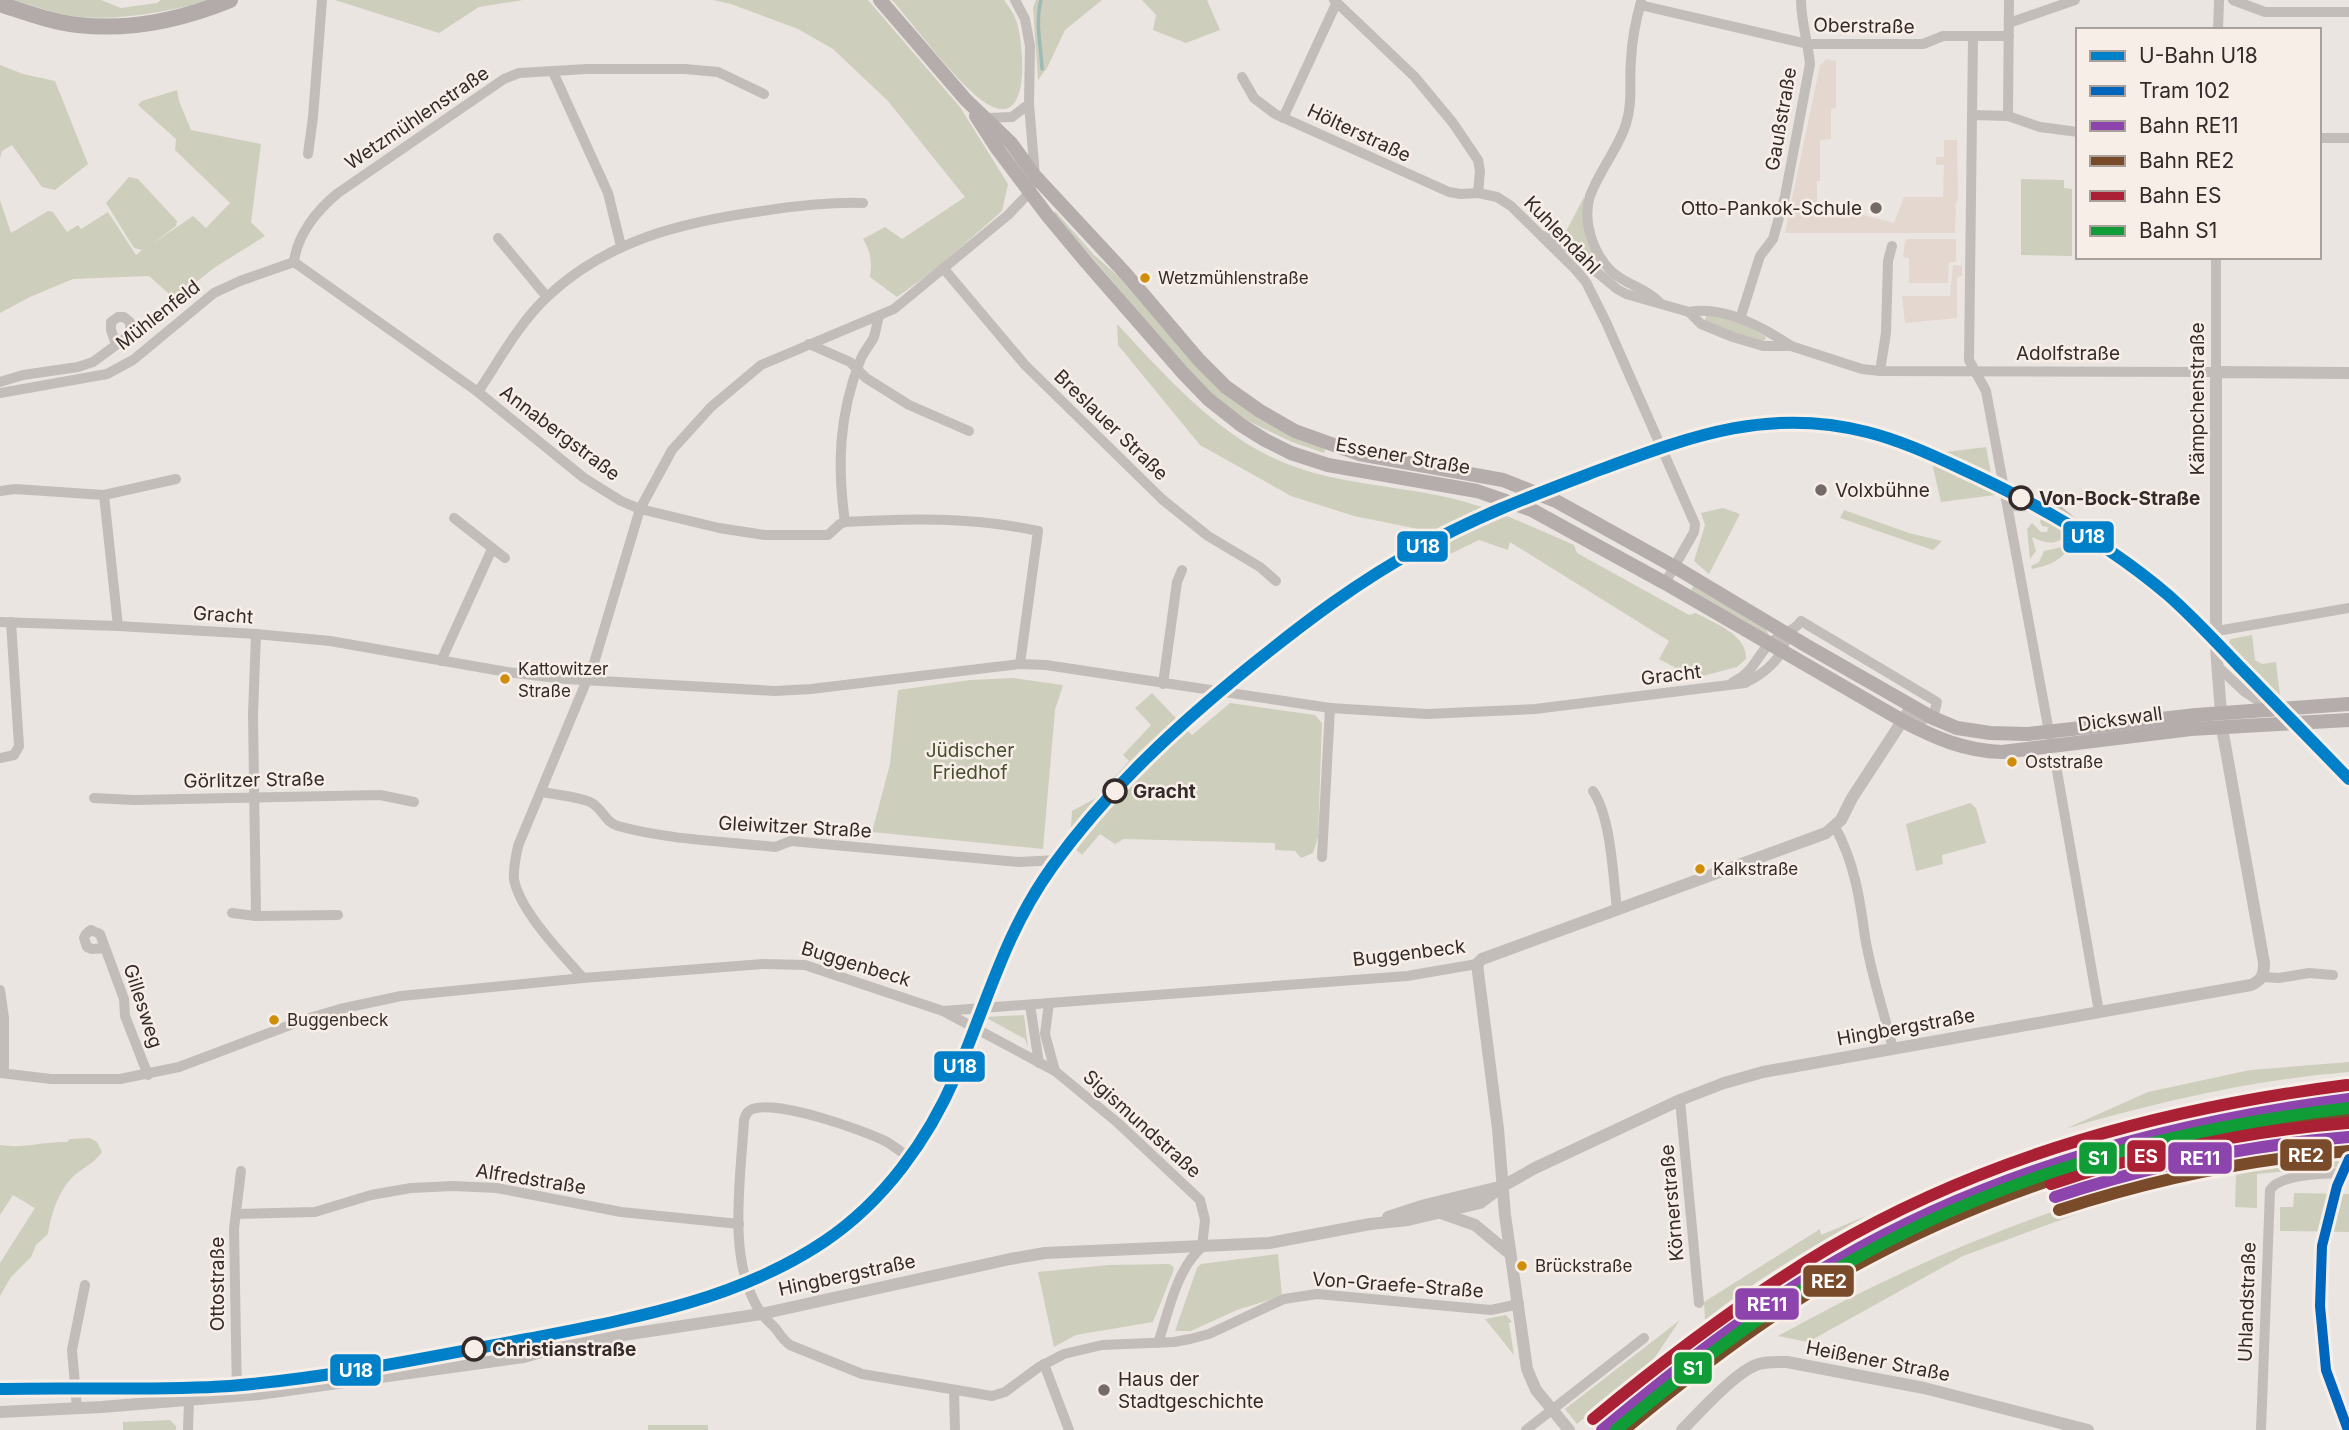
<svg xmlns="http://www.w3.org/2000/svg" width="2349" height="1430" viewBox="0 0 2349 1430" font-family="Inter,sans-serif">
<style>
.green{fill:#cecebc}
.plaza{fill:#e4d7cf}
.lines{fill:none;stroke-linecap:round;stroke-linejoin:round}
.stream{stroke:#9fbab6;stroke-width:3.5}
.minor{stroke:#c3bdba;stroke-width:10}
.tertiary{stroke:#c3bdba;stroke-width:12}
.secondary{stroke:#b4adab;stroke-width:14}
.primary{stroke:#b2aba9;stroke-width:16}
.rail-1-casing{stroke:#f7eee8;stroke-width:18}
.rail-2-casing{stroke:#f7eee8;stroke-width:18}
.rail-3-casing{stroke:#f7eee8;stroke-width:18}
.rail-4-casing{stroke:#f7eee8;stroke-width:18}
.rail-1{stroke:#8e44ad;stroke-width:12}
.rail-2{stroke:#7a4b2a;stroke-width:12}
.rail-3{stroke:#aa2135;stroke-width:12}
.rail-4{stroke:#109c37;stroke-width:12}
.tram-1-casing{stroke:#f7eee8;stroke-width:16}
.tram-1{stroke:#0065bd;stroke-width:10}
.metro-1-casing{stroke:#f7eee8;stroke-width:18}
.metro-1{stroke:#0080c8;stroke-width:12}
.poi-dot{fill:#746b69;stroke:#f7eee8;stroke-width:2.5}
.bus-dot{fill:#d08d08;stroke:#f7eee8;stroke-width:2.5}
.stop-dot{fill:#f7eee8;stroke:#342a29;stroke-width:3.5}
.labels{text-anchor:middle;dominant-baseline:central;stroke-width:5;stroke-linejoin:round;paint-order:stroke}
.bus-label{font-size:17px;fill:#342a29;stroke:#f7eee8;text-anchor:start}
.street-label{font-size:19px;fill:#342a29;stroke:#f7eee8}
.poi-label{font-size:19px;fill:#342a29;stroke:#f7eee8;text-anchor:start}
.stop-label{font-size:19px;font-weight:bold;fill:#342a29;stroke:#f7eee8;text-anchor:start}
.park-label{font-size:19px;fill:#484f2f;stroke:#f7eee8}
.line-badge{stroke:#f7eee8;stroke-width:2.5}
.badge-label{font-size:19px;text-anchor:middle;font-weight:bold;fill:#fff}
</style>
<rect width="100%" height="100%" fill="#ebe5e1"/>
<!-- green -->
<g class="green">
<path d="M14 0H101L121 8 157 3 161 0H208L198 4C152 14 104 24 56 13 42 9 28 4 14 0Z"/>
<path d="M335 0H523L479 7 439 33Z"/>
<path d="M713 0H868L960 107 1008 184 1002 211 936 269 897 297 870 277C872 262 871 252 863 239L885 227 902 239 965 197 888 101 833 49 798 29 731 4Z"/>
<path d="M892 0H1004C1009 7 1015 15 1017 23 1023 43 1032 126 991 106 963 92 915 26 892 0Z"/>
<path d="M1036 0H1102L1065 30 1047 68 1038 80 1033 8Z"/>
<path d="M1142 0H1207L1220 30 1186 43 1153 30 1156 15Z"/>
<path d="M0 65 23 74 55 81 88 164 55 190 42 187 12 145 2 151 0 158Z"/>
<path d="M177 90 179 101 191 130 261 144 251 222 265 236 214 268 175 299 149 276 73 279 30 297 0 313V200L11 233 48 211 53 212 67 232 78 225 81 229 108 212 136 255 142 250 134 248 106 203 129 177 138 179 177 221 176 226 152 244 193 216 206 228 230 203 175 150 176 139 138 105 142 101Z"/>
<path d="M2021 179 2064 180V188L2072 189V256L2021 255Z"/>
<path d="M1584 197 1593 256 1584 258 1562 239Z"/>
<path d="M1055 211 1094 255 1118 276 1200 370 1325 449 1324 453 1292 442 1240 417 1206 390 1054 213Z"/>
<path d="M1707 315C1729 318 1747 325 1766 337L1765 340 1761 342 1706 323 1705 319Z"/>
<path d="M1117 324C1162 372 1209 426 1269 456 1325 484 1389 484 1450 498 1493 508 1533 527 1574 545L1577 553 1689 615 1696 613C1715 624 1747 634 1746 659L1737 667 1695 678 1659 659 1669 641 1510 542 1508 550 1479 540 1446 556 1423 530 1354 516 1291 496 1200 445 1118 345Z"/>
<path d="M1986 447 1995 495 1941 502 1930 454Z"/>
<path d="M1723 508 1740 514 1709 574 1694 561 1705 525 1701 513Z"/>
<path d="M1844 510 1909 533 1942 541 1933 550 1840 518Z"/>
<path d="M2047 517 2067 528 2068 533C2057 546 2046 544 2032 537L2036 551 2030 559 2027 529 2032 523 2041 532H2047L2048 527 2042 526 2040 522 2041 519Z"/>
<path d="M2075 534 2079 537C2063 557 2057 564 2032 569L2031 566 2039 562 2044 551 2062 547Z"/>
<path d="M1694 585 1765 627 1769 635 1691 590Z"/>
<path d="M2252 635 2255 660 2262 664 2276 662 2280 695C2249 689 2233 676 2228 644L2231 639Z"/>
<path d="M1013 678 1063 685 1055 710 1043 849 872 832 890 764 898 690 970 680Z"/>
<path d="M1152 693 1192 735 1230 703 1315 715 1322 723 1318 837 1313 853 1301 858 1295 851 1275 850V843L1124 839 1115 844 1100 834 1082 855 1070 844 1072 811 1096 798 1129 761 1123 755 1151 725 1135 708Z"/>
<path d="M1970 803 1976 808 1986 843 1942 855 1943 864 1916 871 1906 824Z"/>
<path d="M1024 1015 1028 1048 1025 1039 985 1017Z"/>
<path d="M2349 1062V1072C2252 1080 2158 1102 2065 1129L2148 1092 2250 1070Z"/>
<path d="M90 1138 97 1142 102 1152C94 1163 86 1166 76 1174 60 1187 51 1213 48 1234L36 1245 31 1257 11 1277 0 1296V1263L35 1208 13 1195 0 1215V1145C23 1149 44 1141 67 1142L70 1139Z"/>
<path d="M2349 1144V1168L2329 1167 2257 1174V1208L2235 1207 2236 1174 2202 1177 2085 1211 1963 1256 1808 1342 1778 1336C1890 1274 2002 1225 2125 1188 2197 1166 2273 1147 2349 1144Z"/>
<path d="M2033 1185 2034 1190 1981 1210 1911 1242 1908 1238 1991 1200Z"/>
<path d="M2294 1193 2349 1194V1232L2280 1231V1207H2293Z"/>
<path d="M1866 1216C1810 1248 1755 1280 1705 1320L1704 1302 1820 1229 1821 1235Z"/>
<path d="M1278 1254 1282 1296 1237 1310 1191 1331H1175L1197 1268 1201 1264Z"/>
<path d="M1169 1264 1174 1267 1173 1272 1153 1322 1076 1335 1054 1347 1038 1272 1108 1265Z"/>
<path d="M1506 1315 1512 1322 1509 1323 1514 1355 1485 1319Z"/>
<path d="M1680 1320 1653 1360 1577 1424 1565 1409Z"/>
<path d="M170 1420 176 1426V1430H123V1422Z"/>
<rect x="648" y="1425" width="60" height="5"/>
</g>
<!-- plaza -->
<g class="plaza">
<path d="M1827 59 1836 61V108L1831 109V139L1820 140V181H1817V210H1844L1894 223 1904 197H1943L1944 165H1936V157H1944V140H1957L1958 201H1956L1955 233H1785L1820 65Z"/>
<path d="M1908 239H1956V262H1949L1948 283H1909V258L1903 257 1905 242Z"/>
<path d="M1953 265 1962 266V276L1957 277V318L1905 323 1902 296H1950Z"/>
</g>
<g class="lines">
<!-- stream -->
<path class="stream" d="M1041 0C1035 22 1041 47 1042 69"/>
<!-- minor -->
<g class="minor">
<path d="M1334 0 1414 76 1453 123 1478 160 1480 171 1478 193"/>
<path d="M2233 0 2265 12H2349"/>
<path d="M1641 2C1636 19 1632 41 1631 60 1629 81 1633 102 1626 124 1618 149 1599 171 1590 196 1582 221 1593 252 1610 270 1625 285 1645 287 1659 302"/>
<path d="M1640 5 1808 44H1923L1943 36H2009"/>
<path d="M2009 23 2075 0"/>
<path d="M2218 30 2219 0"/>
<path d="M1973 37 1969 360 1986 391 2050 737"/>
<path d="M553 72 608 193 621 246"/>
<path d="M1242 77 1254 98 1275 114 1449 192 1461 194 1478 193 1497 197 1511 206 1576 270 1586 282 1606 322 1695 524 1694 532 1665 583"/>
<path d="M1972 115 2008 116 2040 127 2078 132"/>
<path d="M2008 116 2009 0"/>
<path d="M987 118 1012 117 1029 104"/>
<path d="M1283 118 1336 4"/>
<path d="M2319 138H2349"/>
<path d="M308 154 313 117 322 0"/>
<path d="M1542 236 1556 238 1617 289 1626 294 1689 312 1701 324 1733 337 1763 346H1791L1862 369 1880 371 2216 372V257"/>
<path d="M498 238 547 297"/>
<path d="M294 262 478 392 584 478 621 501 640 509 719 528 765 535H828L840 524 845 522C910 518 975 517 1038 531L1020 664"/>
<path d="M294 262C297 235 317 210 338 193L504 79 519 73 587 69H685L718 72 764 94"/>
<path d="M944 269 1025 365 1163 500 1208 536 1260 567 1276 581"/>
<path d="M1689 312C1724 305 1763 327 1791 346"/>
<path d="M1740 319 1760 256 1773 239 1785 196 1810 64C1808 42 1801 22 1801 0"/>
<path d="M809 344 850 362 866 378 909 405 969 431"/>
<path d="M1880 371 1886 333 1888 261 1892 246"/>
<path d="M0 382 23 375 78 367 93 362 131 334 130 322 124 317H118L111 322V330L116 344"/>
<path d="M478 392C499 361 519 323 547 297 607 240 683 222 762 211 795 206 829 202 863 203"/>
<path d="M0 393 107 374 133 360 214 293 240 281 294 262"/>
<path d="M0 491 15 489 104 495 176 479"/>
<path d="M104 495 118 626"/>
<path d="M2009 506 2054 507 2195 622 2217 631 2349 608"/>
<path d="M454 518 505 558"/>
<path d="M845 522C837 466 839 414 860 361 863 352 870 345 874 337 876 330 877 323 879 316"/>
<path d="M0 622 118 626 256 634 330 641 507 672 566 679 775 691 811 689 1020 664 1046 665 1330 708 1427 714 1535 709 1745 683C1765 673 1785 658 1786 634"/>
<path d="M256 634 253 714 256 916"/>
<path d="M441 661 492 549"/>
<path d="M2218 667 2245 692 2273 710"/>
<path d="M1733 682C1752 674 1756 658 1769 644 1779 634 1793 633 1801 621L1937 702 1933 718 1903 721"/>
<path d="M1163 684 1177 582 1182 570"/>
<path d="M0 758 14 755 19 746 11 622"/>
<path d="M2057 771 2099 1012"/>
<path d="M1593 791C1611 817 1613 876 1617 909"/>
<path d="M542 792C557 795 576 796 590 802 603 808 604 822 618 826 669 840 724 841 775 847L791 841 1019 862 1057 860"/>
<path d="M94 798 134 800 380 795 414 802"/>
<path d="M1835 827C1854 861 1860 899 1865 937 1871 974 1884 1012 1893 1049"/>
<path d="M1322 857 1330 708"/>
<path d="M232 913 256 916 338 915"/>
<path d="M105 948 92 949 87 947 84 938 86 934 91 930 100 934 124 999 125 1016 148 1075"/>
<path d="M2263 977 2279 978 2309 973 2333 975"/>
<path d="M583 978C562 954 519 910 514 879 513 868 516 857 518 846L594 663 640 509 672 450 711 407 761 365 894 309 1008 215 1030 192 1035 176 1029 104 1030 46 1025 19 1015 0"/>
<path d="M0 990 4 1018V1073"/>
<path d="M1049 1003 1045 1034 1055 1071"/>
<path d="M1030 1005 1039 1063"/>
<path d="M943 1011 1055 1071 1118 1123 1200 1200 1205 1220 1202 1247C1176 1270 1169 1311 1158 1343"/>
<path d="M0 1073 51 1079H120L179 1067 306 1019 340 1009 401 996 583 978 763 964 805 965 943 1011 1407 976 1477 964"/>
<path d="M1680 1100 1699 1303"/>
<path d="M910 1158C903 1153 895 1147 887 1142 866 1131 769 1096 749 1111 746 1113 745 1117 744 1120 741 1179 726 1262 761 1313 765 1319 771 1323 776 1329 781 1336 783 1340 790 1345L862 1374 992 1396 1005 1392 1039 1367 1064 1354 1102 1345 1174 1342 1190 1339 1209 1334 1284 1299 1317 1294 1491 1310 1519 1304"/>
<path d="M236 1214 315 1212 371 1195 411 1188 453 1186 497 1188 621 1212 739 1224"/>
<path d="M1044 1364 1069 1430"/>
<path d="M954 1391 955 1430"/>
<path d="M237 1396 234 1229 241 1171"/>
<path d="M77 1408 72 1350 85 1285"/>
<path d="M188 1430 189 1400"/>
<path d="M1526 1430 1644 1338"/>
<path d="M2261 1430 2270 1190C2281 1173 2330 1173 2349 1173"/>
</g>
<!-- tertiary -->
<g class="tertiary">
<path d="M2221 713 2216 648V372L2349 373"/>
<path d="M1441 1213 1475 1225 1510 1254"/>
<path d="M1388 1217 1425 1205 1499 1187"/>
<path d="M0 1412 102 1407 259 1394 524 1357 558 1347 617 1336 761 1314 1010 1259 1045 1253 1269 1243 1370 1224 1408 1220 1480 1203 1503 1186 1535 1168 1680 1100 1724 1083 1763 1072 2251 985C2262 980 2264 975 2264 963L2222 728"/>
<path d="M1569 1430 1536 1390 1527 1369 1505 1215 1498 1129 1477 964 1482 959 1826 833 1841 820 1852 798 1912 706"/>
<path d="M1682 1430C1699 1413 1737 1370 1759 1364 1768 1361 1778 1362 1787 1362L1924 1388 2088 1430"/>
</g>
<!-- secondary -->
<g class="secondary">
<path d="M880 0 966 100 1011 143 1035 176 1125 273 1199 360 1226 387 1260 411 1295 431 1359 454 1503 480 1556 501 1675 567 1807 646 1933 718 1957 728 1990 733 2028 734 2196 715 2349 704"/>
<path d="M976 116 996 147 1047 215 1087 263 1183 373 1208 399 1241 425 1265 440 1291 453 1328 465 1477 491 1532 510 1665 583 1903 721C1935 738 1965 751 2002 752L2191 729 2349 720"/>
</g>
<!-- primary -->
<path class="primary" d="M0 4C25 12 51 22 78 25 131 31 181 20 230 0"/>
<!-- rail-1 casing -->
<g class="rail-1-casing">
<g id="rail-1">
<path d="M2055 1197C2151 1165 2248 1145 2349 1137"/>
<path d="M1602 1430C1677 1368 1753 1308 1838 1260 1995 1169 2170 1122 2349 1099"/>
</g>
</g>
<!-- rail-2 casing -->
<g class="rail-2-casing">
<g id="rail-2">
<path d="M2059 1210C2154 1179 2249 1159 2349 1151"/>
<path d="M1624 1430C1694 1371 1768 1315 1847 1270 2003 1183 2173 1135 2349 1113"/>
</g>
</g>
<!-- rail-3 casing -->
<g class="rail-3-casing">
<g id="rail-3">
<path d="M2051 1184C2148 1151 2246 1131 2348 1123"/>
<path d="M1593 1419C1668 1357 1745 1298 1829 1248 1988 1155 2166 1108 2347 1085"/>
</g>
</g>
<!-- rail-4 casing -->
<g class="rail-4-casing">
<path id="rail-4" d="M1616 1430C1673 1383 1731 1336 1793 1296 1963 1186 2150 1131 2349 1108"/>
</g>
<!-- rail-1 -->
<use href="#rail-1" class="rail-1"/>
<!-- rail-2 -->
<use href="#rail-2" class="rail-2"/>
<!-- rail-3 -->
<use href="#rail-3" class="rail-3"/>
<!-- rail-4 -->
<use href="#rail-4" class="rail-4"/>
<!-- tram-1 casing -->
<g class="tram-1-casing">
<path id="tram-1" d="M2348 1430 2326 1370 2320 1306 2322 1246 2337 1186 2349 1159"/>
</g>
<!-- tram-1 -->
<use href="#tram-1" class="tram-1"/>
<!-- metro-1 casing -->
<g class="metro-1-casing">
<path id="metro-1" d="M0 1389C76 1387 153 1391 230 1386 330 1378 428 1357 527 1339 630 1319 736 1301 825 1241 884 1201 928 1140 956 1075 988 1001 1004 934 1052 867 1108 789 1179 724 1253 664 1305 622 1359 581 1418 549 1476 516 1539 493 1602 469 1692 436 1769 407 1867 432 1899 440 1930 454 1960 468 2034 502 2106 542 2168 595 2193 617 2216 642 2239 666 2276 704 2312 741 2349 779"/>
</g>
<!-- metro-1 -->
<use href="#metro-1" class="metro-1"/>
</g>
<!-- markers -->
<g class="poi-dot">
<circle cx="1876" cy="208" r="7"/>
<circle cx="1821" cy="490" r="7"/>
<circle cx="1104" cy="1390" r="7"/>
</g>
<g class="bus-dot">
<circle cx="1145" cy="278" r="6"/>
<circle cx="505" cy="679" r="6"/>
<circle cx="2012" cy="762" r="6"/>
<circle cx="1700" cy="869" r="6"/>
<circle cx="274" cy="1020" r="6"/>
<circle cx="1522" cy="1266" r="6"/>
</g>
<g class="stop-dot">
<circle cx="2021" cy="498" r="11"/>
<circle cx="1115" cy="791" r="11"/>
<circle cx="474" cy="1349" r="11"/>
</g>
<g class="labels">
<!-- bus labels -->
<g class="bus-label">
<text x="1158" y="278">Wetzmühlenstraße</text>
<text x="518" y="669">Kattowitzer<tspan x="518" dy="22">Straße</tspan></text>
<text x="2025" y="762">Oststraße</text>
<text x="1713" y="869">Kalkstraße</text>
<text x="287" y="1020">Buggenbeck</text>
<text x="1535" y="1266">Brückstraße</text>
</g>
<!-- street labels -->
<g class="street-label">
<text transform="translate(1864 26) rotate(1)">Oberstraße</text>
<text transform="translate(417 118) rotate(-34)">Wetzmühlenstraße</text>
<text transform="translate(1781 119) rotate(-80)">Gaußstraße</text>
<text transform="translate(1359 133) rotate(25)">Hölterstraße</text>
<text transform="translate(1562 235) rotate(46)">Kuhlendahl</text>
<text transform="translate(158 315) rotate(-38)">Mühlenfeld</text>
<text x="2068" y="353">Adolfstraße</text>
<text transform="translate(2197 399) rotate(-90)">Kämpchenstraße</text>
<text transform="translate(1111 425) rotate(44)">Breslauer Straße</text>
<text transform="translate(560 433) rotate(37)">Annabergstraße</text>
<text transform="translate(1403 456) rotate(10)">Essener Straße</text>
<text transform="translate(223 615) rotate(4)">Gracht</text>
<text transform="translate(1671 675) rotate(-7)">Gracht</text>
<text transform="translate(2120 719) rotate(-8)">Dickswall</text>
<text transform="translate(254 780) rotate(-1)">Görlitzer Straße</text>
<text transform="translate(795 827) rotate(3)">Gleiwitzer Straße</text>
<text transform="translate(1409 953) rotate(-7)">Buggenbeck</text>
<text transform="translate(856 964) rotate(17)">Buggenbeck</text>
<text transform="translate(143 1006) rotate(72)">Gillesweg</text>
<text transform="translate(1906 1027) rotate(-10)">Hingbergstraße</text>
<text transform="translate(1142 1124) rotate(42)">Sigismundstraße</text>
<text transform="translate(531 1179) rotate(9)">Alfredstraße</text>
<text transform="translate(1672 1203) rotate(-95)">Körnerstraße</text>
<text transform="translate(847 1275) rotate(-12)">Hingbergstraße</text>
<text transform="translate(217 1284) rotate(-90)">Ottostraße</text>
<text transform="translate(1398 1285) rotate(4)">Von-Graefe-Straße</text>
<text transform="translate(2247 1302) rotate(-88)">Uhlandstraße</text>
<text transform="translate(1878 1361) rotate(11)">Heißener Straße</text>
</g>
<!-- poi labels -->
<g class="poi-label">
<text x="1862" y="208" text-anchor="end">Otto-Pankok-Schule</text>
<text x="1835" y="490">Volxbühne</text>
<text x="1118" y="1379">Haus der<tspan x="1118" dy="22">Stadtgeschichte</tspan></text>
</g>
<!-- stop labels -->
<g class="stop-label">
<text x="2039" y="498">Von-Bock-Straße</text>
<text x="1133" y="791">Gracht</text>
<text x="492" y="1349">Christianstraße</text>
</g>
<!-- park labels -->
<g class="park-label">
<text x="970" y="750">Jüdischer<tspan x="970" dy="22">Friedhof</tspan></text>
</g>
</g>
<g class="line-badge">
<rect x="2062" y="520" width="53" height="34" rx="7" fill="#0080c8"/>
<rect x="1396" y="530" width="53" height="33" rx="7" fill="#0080c8"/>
<rect x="933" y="1050" width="53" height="33" rx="7" fill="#0080c8"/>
<rect x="2279" y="1138" width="54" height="34" rx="7" fill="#7a4b2a"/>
<rect x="2126" y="1139" width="41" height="34" rx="7" fill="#aa2135"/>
<rect x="2167" y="1141" width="66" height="34" rx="7" fill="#8e44ad"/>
<rect x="2078" y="1141" width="40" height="34" rx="7" fill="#109c37"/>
<rect x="1802" y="1264" width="53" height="34" rx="7" fill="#7a4b2a"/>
<rect x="1734" y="1287" width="66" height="34" rx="7" fill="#8e44ad"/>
<rect x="1673" y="1351" width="40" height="34" rx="7" fill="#109c37"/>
<rect x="329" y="1353" width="53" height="34" rx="7" fill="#0080c8"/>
</g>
<g class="badge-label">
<text x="2088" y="543">U18</text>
<text x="1423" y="553">U18</text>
<text x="960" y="1073">U18</text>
<text x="2306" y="1162">RE2</text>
<text x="2146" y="1163">ES</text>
<text x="2200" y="1165">RE11</text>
<text x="2098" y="1165">S1</text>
<text x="1829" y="1288">RE2</text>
<text x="1767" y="1311">RE11</text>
<text x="1693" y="1375">S1</text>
<text x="356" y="1377">U18</text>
</g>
<!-- legend -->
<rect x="2076" y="28" width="245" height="231" fill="#f7eee8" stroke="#a9a09c" stroke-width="2"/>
<rect x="2090" y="51" width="35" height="10" fill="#0080c8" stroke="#a9a09c" stroke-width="2"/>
<text x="2139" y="63" font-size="21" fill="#342a29">U-Bahn U18</text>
<rect x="2090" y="86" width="35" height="10" fill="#0065bd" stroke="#a9a09c" stroke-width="2"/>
<text x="2139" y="98" font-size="21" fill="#342a29">Tram 102</text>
<rect x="2090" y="121" width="35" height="10" fill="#8e44ad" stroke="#a9a09c" stroke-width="2"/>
<text x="2139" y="133" font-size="21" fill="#342a29">Bahn RE11</text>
<rect x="2090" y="156" width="35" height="10" fill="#7a4b2a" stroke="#a9a09c" stroke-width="2"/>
<text x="2139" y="168" font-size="21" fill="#342a29">Bahn RE2</text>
<rect x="2090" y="191" width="35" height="10" fill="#aa2135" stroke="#a9a09c" stroke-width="2"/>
<text x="2139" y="203" font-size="21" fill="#342a29">Bahn ES</text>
<rect x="2090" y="226" width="35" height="10" fill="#109c37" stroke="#a9a09c" stroke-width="2"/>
<text x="2139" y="238" font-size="21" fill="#342a29">Bahn S1</text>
</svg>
